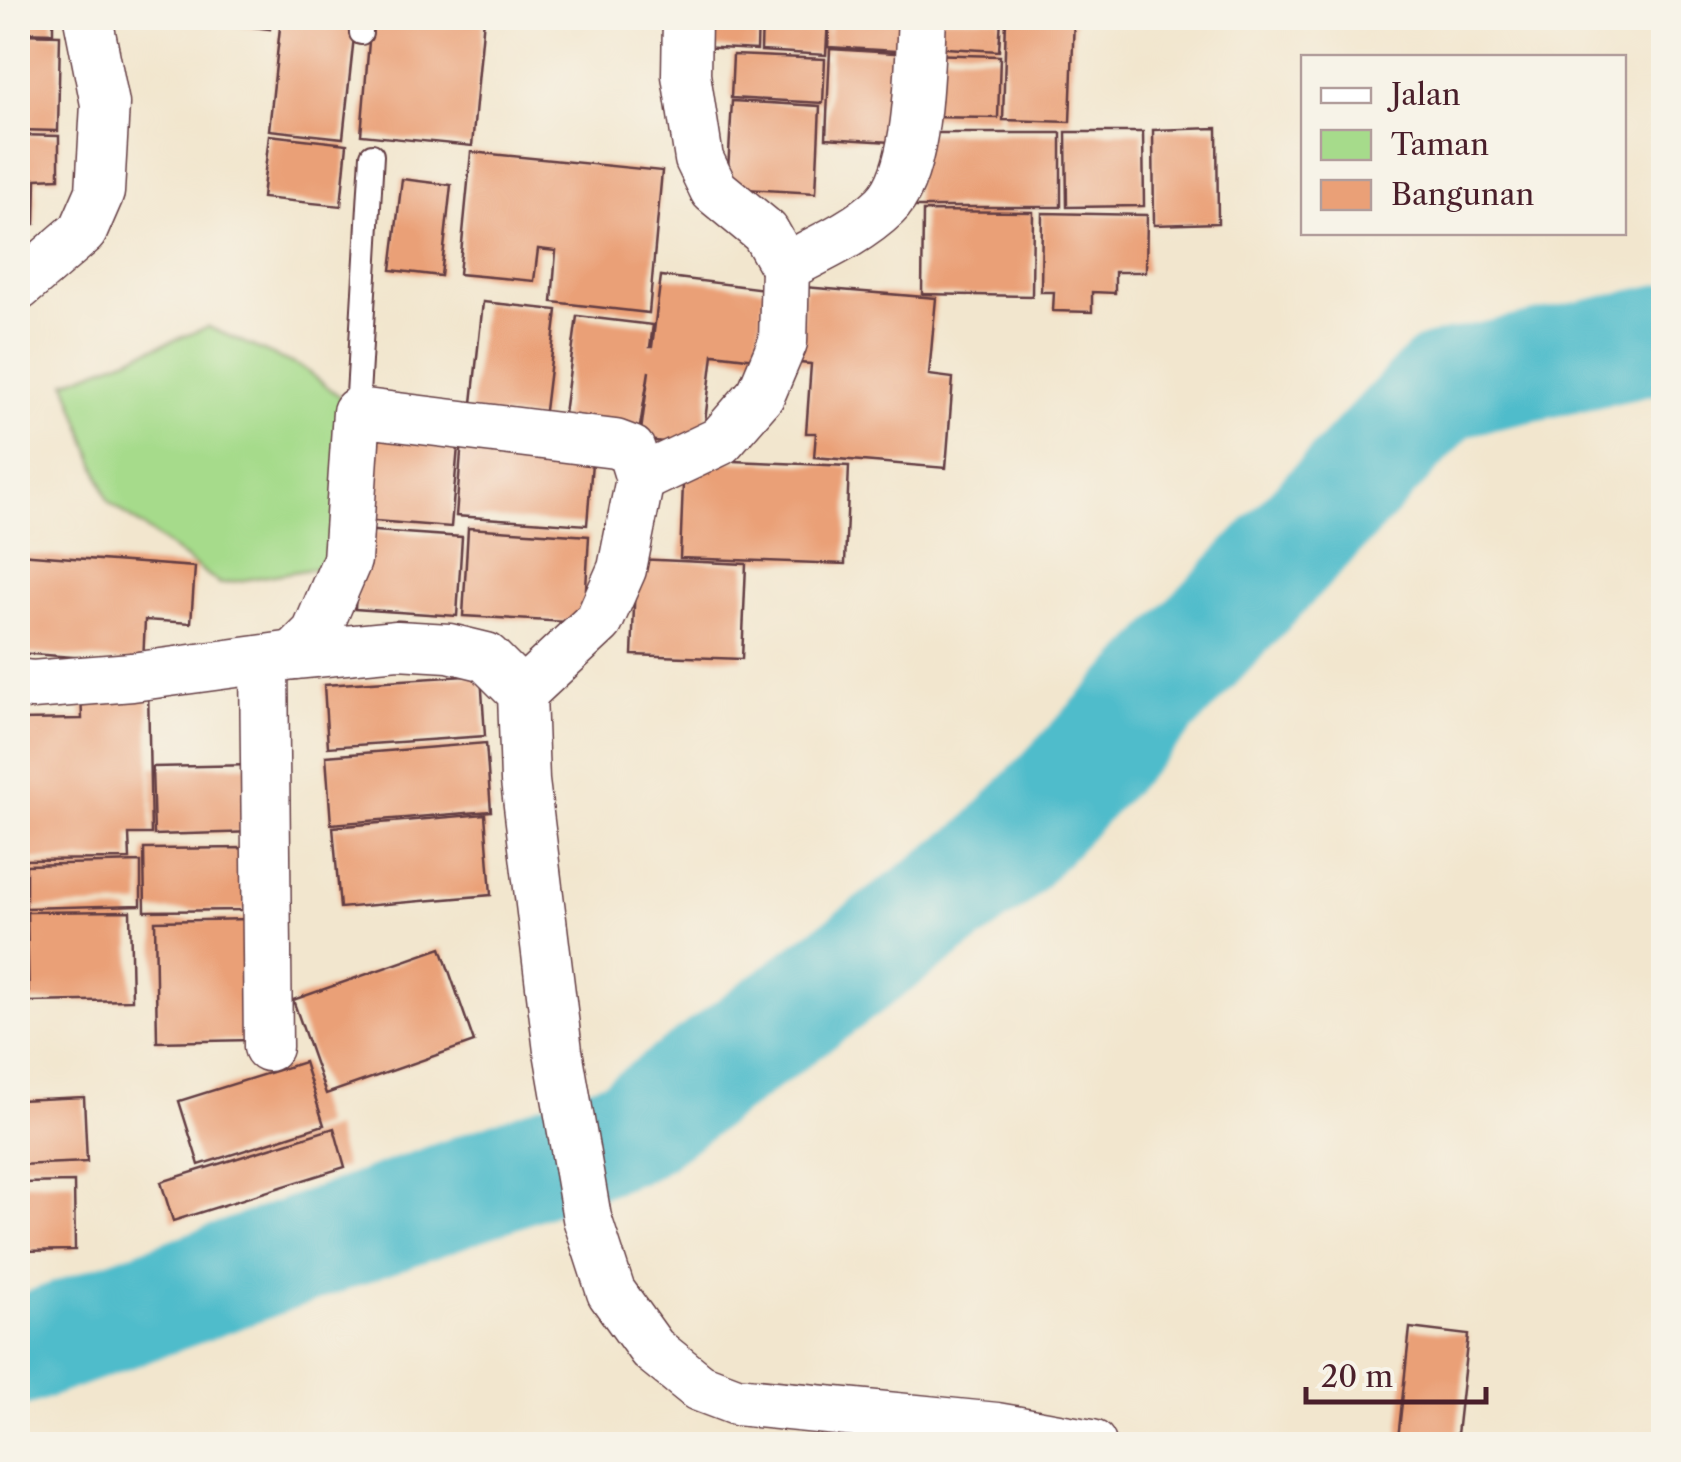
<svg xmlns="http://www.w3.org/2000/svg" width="1681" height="1462" viewBox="0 0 1681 1462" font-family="'Libre Caslon Text',serif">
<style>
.green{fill:#a6db8b;stroke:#787d5b;stroke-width:2.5}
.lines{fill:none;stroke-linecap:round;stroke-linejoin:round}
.river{stroke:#50bccb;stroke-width:108}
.building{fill:#eaa077}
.service-casing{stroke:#633d43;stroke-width:26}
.minor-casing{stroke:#633d43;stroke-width:51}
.service{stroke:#fff;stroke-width:22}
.minor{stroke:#fff;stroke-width:48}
</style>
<rect width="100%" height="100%" fill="#f7f3e8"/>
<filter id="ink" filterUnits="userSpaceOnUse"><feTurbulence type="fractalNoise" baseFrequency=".01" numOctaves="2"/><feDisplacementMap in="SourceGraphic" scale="20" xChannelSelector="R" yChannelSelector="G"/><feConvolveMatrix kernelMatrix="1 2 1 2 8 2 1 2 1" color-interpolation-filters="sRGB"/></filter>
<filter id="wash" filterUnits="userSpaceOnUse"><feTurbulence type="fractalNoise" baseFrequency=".0048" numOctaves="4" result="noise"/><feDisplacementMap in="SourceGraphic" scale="40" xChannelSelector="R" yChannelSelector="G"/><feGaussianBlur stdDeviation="2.25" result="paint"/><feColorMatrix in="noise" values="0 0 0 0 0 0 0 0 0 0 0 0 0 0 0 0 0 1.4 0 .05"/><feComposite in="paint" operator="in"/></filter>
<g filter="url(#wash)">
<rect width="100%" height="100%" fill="#f2e6ce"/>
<!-- green -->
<path class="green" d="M208 327 303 368 354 407 342 564 220 584 108 501 66 382Z"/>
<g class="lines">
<!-- river -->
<path class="river" d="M18 1352 631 1130 995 862 1443 386 1664 338"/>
</g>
<g id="blocks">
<!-- building -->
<g class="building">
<path d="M18 18H53V33L18 32Z"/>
<path d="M198 18H271L270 29 198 20Z"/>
<path d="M281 18H356L343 138 269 130Z"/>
<path d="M371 18H484L472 146 361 135Z"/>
<path d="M701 18H758L757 50 699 47Z"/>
<path d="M762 18H828L826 55 761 51Z"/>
<path d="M830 18H915L913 52 828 47Z"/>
<path d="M930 18H1001L999 51 928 47Z"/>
<path d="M1006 18H1074L1070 122 1003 120Z"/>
<path d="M18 34 60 35 58 131 18 130Z"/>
<path d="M830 49 911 54 907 143 826 138Z"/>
<path d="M924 54 1000 56 998 118 922 117Z"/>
<path d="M733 55 825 59 823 103 731 98Z"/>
<path d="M732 101 820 106 816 193 727 188Z"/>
<path d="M1217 128 1218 223 1154 225 1153 130Z"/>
<path d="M1066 132H1143L1144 206 1067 207Z"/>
<path d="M917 133H1061V207H916Z"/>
<path d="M18 135 59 136V178L36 179 35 224H18Z"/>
<path d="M269 135 347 144 341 206 262 198Z"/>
<path d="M471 152 662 171 649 313 552 302 556 251 538 249 534 281 459 274Z"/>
<path d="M402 179 451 185 441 276 391 270Z"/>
<path d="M923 211 1033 212 1032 296 922 294Z"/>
<path d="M1042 213 1147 215 1146 272H1115V293L1092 292V312L1053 311 1054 292H1041Z"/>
<path d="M661 276 765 289 756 359 713 354 702 447 640 439 649 371 638 439 562 429 577 316 653 325 650 347H652Z"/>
<path d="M804 287 936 298 929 375 953 378 946 468 814 457 816 433H806L811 364 799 363Z"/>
<path d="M483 302 557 310 544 419 471 412Z"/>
<path d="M369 427 459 435 451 527 362 520Z"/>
<path d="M462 440 593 450 587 525 456 516Z"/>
<path d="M684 459 849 466 845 564 680 558Z"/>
<path d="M468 528 589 536 584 623 463 616Z"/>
<path d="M360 530 462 537 457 616 355 609Z"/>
<path d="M18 554 195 567 191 623 145 620 143 662 18 653Z"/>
<path d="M636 559 746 564 742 659 632 655Z"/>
<path d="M481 675 485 736 328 747 324 685Z"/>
<path d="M148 688 151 834H129L130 859 18 860V720L82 719 81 690Z"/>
<path d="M486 743 491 811 331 824 326 756Z"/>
<path d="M255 765 256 832 154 835 152 767Z"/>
<path d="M485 814 491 895 340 908 333 827Z"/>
<path d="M249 848 250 910 145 911 144 849Z"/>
<path d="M141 862V905L26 908V865Z"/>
<path d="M130 911 132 1000 29 1002 27 912Z"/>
<path d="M18 912H24L23 1081H18Z"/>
<path d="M250 919 252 1040 157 1042 155 921Z"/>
<path d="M441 948 474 1042 326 1094 293 1000Z"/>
<path d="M304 1062 324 1125 199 1165 179 1101Z"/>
<path d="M84 1097 87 1162 18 1165V1100Z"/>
<path d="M334 1128 345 1167 173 1221 161 1182Z"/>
<path d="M74 1182 75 1250 18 1251V1183Z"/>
<path d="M1410 1328 1468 1335 1456 1444 1398 1439Z"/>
</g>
</g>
</g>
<g filter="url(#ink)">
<use href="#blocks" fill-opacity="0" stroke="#633d43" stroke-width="2.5"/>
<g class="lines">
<!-- service casing -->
<g class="service-casing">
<g id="service">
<path d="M360 18 361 33"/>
<path d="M357 412 372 155"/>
</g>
</g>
<!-- minor casing -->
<g class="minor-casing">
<g id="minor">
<path d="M785 267C819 249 857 233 885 206 920 172 919 65 922 18"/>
<path d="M18 287 83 231 100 192 105 104 88 18"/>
<path d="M640 479 720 441 761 394 783 342 785 267 765 232 714 190 699 159 686 75 687 18"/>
<path d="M294 655 316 633 347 560 357 412 615 444 631 450 640 479 622 569 599 621 522 693"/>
<path d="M264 660 268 1047"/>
<path d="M18 683 32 685 132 677 294 655 397 645 449 648 486 657 522 693 525 781 558 1051 587 1218 611 1292 652 1349 699 1387 736 1401 997 1427 1092 1444"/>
</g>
</g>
<!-- service -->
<use href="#service" class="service"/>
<!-- minor -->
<use href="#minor" class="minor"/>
</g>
</g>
<!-- margin -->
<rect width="1681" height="1462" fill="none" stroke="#f7f3e8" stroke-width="60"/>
<!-- legend -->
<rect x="1301" y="55" width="325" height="180" fill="#f7f3e8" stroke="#b29e9c" stroke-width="2.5"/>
<rect x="1321" y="88" width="50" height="15" fill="#ffffff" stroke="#b29e9c" stroke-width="2.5"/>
<text x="1391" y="105" font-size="30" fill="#4a1f2b">Jalan</text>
<rect x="1321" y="130" width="50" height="30" fill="#a6db8b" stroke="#b29e9c" stroke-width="2.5"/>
<text x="1391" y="155" font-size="30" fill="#4a1f2b">Taman</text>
<rect x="1321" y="180" width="50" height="30" fill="#eaa077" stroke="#b29e9c" stroke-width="2.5"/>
<text x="1391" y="205" font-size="30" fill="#4a1f2b">Bangunan</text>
<!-- scale -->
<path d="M1306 1387v15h180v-15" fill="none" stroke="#4a1f2b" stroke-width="5"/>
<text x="1321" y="1387" font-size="30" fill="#4a1f2b" stroke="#f7f3e8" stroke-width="8" paint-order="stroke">20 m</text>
</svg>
